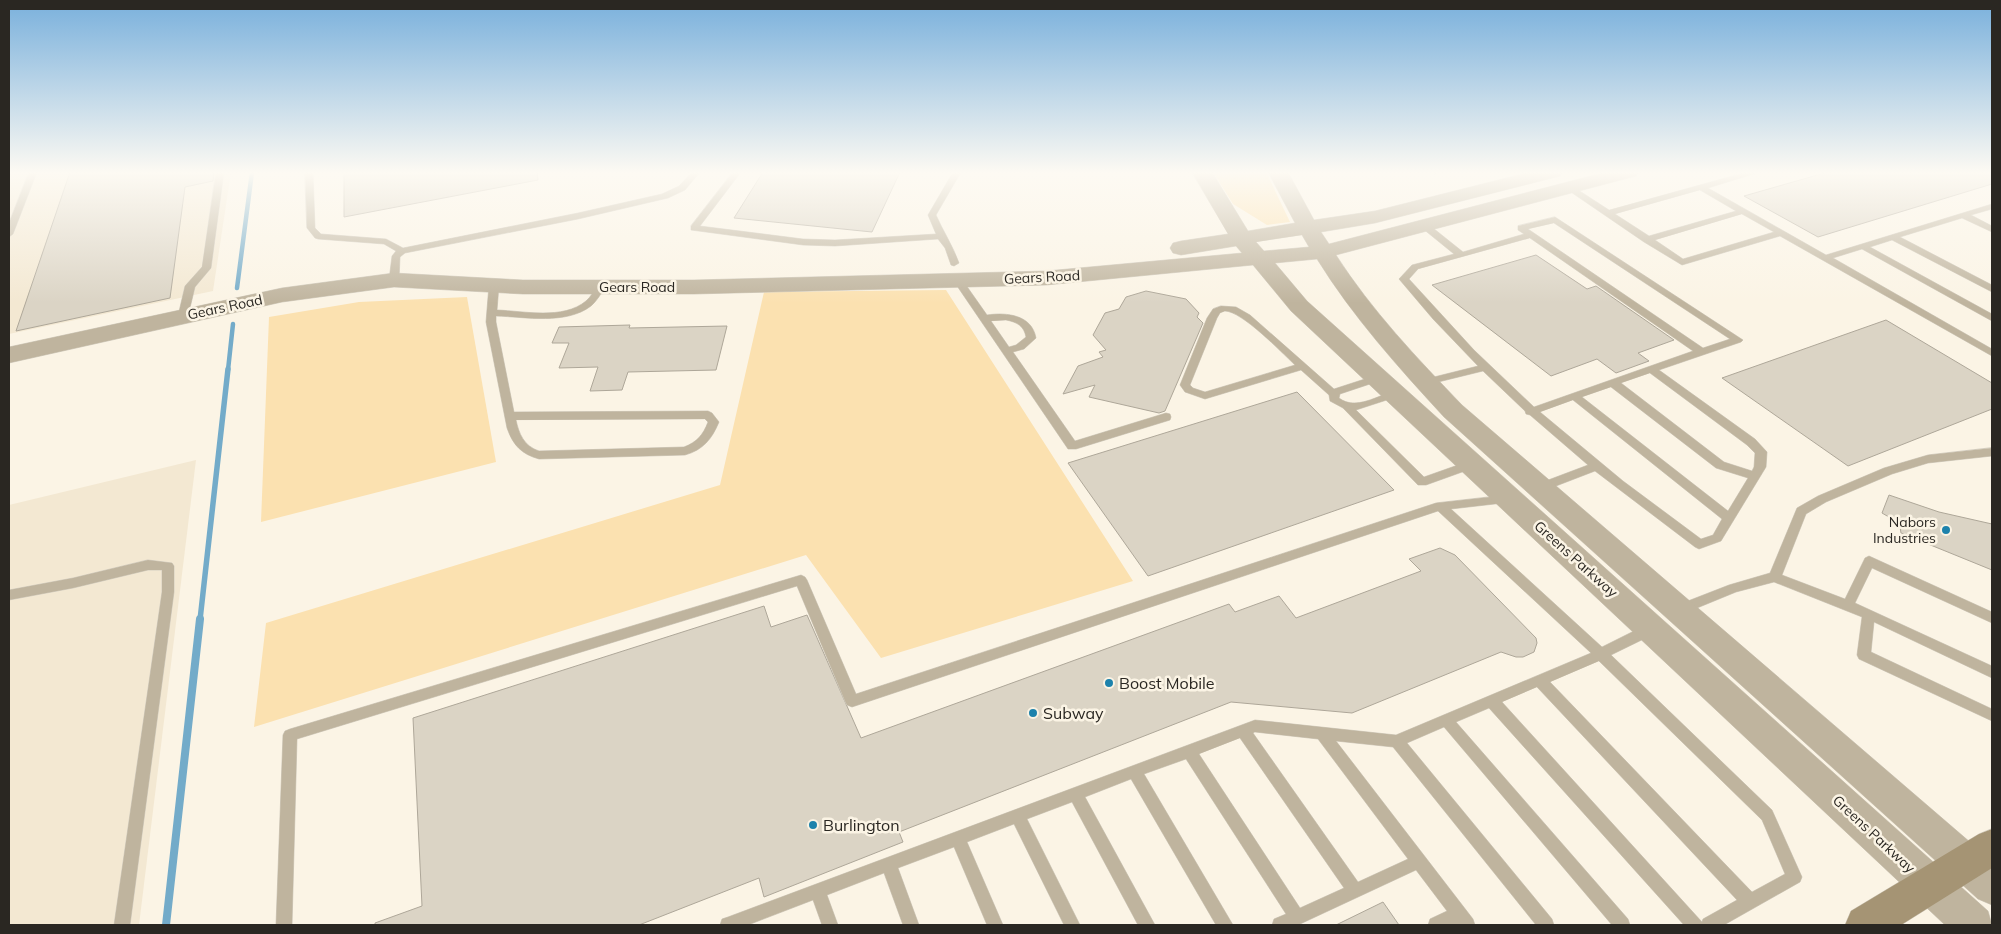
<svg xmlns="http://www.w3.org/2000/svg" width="2001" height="934" viewBox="0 0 2001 934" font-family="Mulish,sans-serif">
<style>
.built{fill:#f3e8d2}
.green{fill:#fbe1b0}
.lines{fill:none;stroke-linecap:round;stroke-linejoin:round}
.stream-far2{stroke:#73abc9;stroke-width:4.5}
.stream-far1{stroke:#73abc9;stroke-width:5.5}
.stream{stroke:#73abc9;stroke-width:8}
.building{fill:#dbd4c5;stroke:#aea799}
.service-casing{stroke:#d5cfc2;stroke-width:1}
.tertiary-casing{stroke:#d5cfc2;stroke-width:1}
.secondary-casing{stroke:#d5cfc2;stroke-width:1}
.service{fill:#bfb49e;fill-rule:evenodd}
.tertiary{fill:#bfb49e;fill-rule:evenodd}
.secondary{fill:#a59474;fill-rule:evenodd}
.poi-dot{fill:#1d82ac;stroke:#fbf4e5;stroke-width:2}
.labels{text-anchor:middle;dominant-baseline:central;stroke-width:5;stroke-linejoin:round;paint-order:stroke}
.street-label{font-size:14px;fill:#2a2722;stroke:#fbf4e5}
.poi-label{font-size:14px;fill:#2a2722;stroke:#fbf4e5;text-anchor:end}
.near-poi-label{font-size:16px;fill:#2a2722;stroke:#fbf4e5;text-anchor:start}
</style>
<rect width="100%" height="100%" fill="#fbf4e5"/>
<!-- built -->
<g class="built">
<path d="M9 172H231L213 291 9 334Z"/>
<path d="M196 460 139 925H9V505Z"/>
</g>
<!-- green -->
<g class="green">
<path d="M1213 172H1266L1290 222 1267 225 1233 204Z"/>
<path d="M946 290 1133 581 881 658 806 555 254 727 266 623 720 485 764 292Z"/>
<path d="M467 297 496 462 261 522 269 317 359 302Z"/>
</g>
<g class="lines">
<!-- stream-far2 -->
<g class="stream-far2">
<path d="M237 288 252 172"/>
<path d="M228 370 233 324"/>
</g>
<!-- stream-far1 -->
<path class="stream-far1" d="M200 620 228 369"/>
<!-- stream -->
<path class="stream" d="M166 925 200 619"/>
</g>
<!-- building -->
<g class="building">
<path d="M70 172H214L213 181 185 187 170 298 16 331Z"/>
<path d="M344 172H537L538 180 344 217Z"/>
<path d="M763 172H900L872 232 734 218Z"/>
<path d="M1828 172H1992V184L1818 237 1744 196Z"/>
<path d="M1536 255 1587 289 1596 286 1674 340 1638 353 1649 361 1616 373 1597 359 1551 376 1432 285Z"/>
<path d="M1146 291 1186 299 1199 313 1197 317 1203 323 1165 411 1159 413 1089 397 1095 385 1063 394 1078 366 1103 357 1099 352 1106 350 1093 335 1105 313 1119 309 1126 297Z"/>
<path d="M1886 320 1992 383V409L1848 466 1722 378Z"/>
<path d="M630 325 629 328 727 326 716 370 628 372 622 390 590 391 598 367 559 368 569 343H552L559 327Z"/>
<path d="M1297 392 1394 490 1148 576 1068 463Z"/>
<path d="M1889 495 1939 512 1992 524V570L1901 533 1900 527 1894 520 1882 513Z"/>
<path d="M1440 548 1455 555 1536 638 1537 643 1534 652 1523 657H1516L1501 652 1352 713 1231 702 899 832 903 842 764 897 759 878 639 925H375V923L422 906 413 718 764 606 771 627 807 615 861 738 1229 604 1235 612 1279 596 1296 618 1421 571 1409 559Z"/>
<path d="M1383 902 1399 925H1336Z"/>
</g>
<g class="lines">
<!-- service casing -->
<g class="service-casing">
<g id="service">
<path d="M29 172H37L13 234 9 237V223Z"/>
<path d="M216 172H224L211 268 195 287 188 316 183 319 178 316 185 286 202 267Z"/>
<path d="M305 172H313L315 228 321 234 386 239 403 248 578 213 662 194 679 186 692 172H700L685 190 668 198 578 219 405 253 400 257 399 280 394 283 389 280 392 256 396 251 384 244 318 239 315 238 307 228Z"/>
<path d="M733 172H741L700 226 803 239 835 240 936 234 928 215 953 172H961L936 215C943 231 953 246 959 263L954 266 951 265 945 248 938 239 835 246 803 245 691 230V226Z"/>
<path d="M1430 172H1439L1435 174Z"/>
<path d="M1747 172H1760L1708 188 1826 255 1992 204V209L1971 215 1992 226V232L1962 218 1900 237 1992 285V292L1892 240 1870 247 1992 314V321L1862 249 1833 258 1992 349V356L1780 236 1682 265 1644 242 1565 188 1566 186H1572L1609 210ZM1700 190 1736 211 1649 236 1615 214ZM1742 214 1774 232 1683 259 1655 240Z"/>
<path d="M1555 217 1743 340 1741 342 1659 370 1755 439 1767 452 1766 467 1721 541 1699 549 1695 547 1595 471 1543 491H1535L1533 488 1535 485 1588 465 1530 415 1526 414 1525 411 1483 371 1426 385 1421 382 1422 380 1478 366 1433 319 1399 279 1412 265 1454 254 1422 228V224H1428L1463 252 1524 234 1518 230V226ZM1554 223 1730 339 1703 348 1528 229ZM1530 238 1693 351 1534 407 1474 350 1409 279 1418 269ZM1650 373 1747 445 1755 453 1754 467 1752 471 1724 462 1621 383ZM1611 387 1716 468 1748 478 1728 511 1582 397ZM1573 400 1722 519 1713 535 1701 539 1623 481 1540 412Z"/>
<path d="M958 277 961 278 987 315C1007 312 1032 315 1036 338L1024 349 1013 352 1075 441 1166 413 1170 414 1171 417 1170 420 1076 449H1068L953 280ZM1006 320C1017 322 1024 326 1026 337L1016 345 1009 347 991 321Z"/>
<path d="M494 282 499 285 497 310C524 311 563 320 586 301 591 297 594 290 598 285H604L606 287C601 293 597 301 591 306 566 325 526 317 496 316V322L514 412 708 411 712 413 719 422C712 439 703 450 685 455L539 459C521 454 513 445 507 428L486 322 489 285ZM705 419 708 422C703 435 697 442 684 447L539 451C524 446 519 434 516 420Z"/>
<path d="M1221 306 1236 307 1250 315 1334 389 1374 376H1382L1383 378 1382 380 1340 394 1339 398C1356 411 1378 395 1395 391L1399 392 1400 394 1399 396 1356 410 1424 477 1472 460 1478 464 1476 467 1426 485H1418L1343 408 1330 401 1329 395 1301 370 1205 399 1185 392 1180 385 1207 318 1213 309ZM1225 311C1242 311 1281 352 1295 365L1205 392 1193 388 1190 385 1217 318 1220 313Z"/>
<path d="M1992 448V456L1928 463 1892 474 1826 502 1806 514 1782 575 1845 599 1865 558 1869 556 1992 612V623L1872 568 1855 603 1992 666V678L1874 622 1871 652 1992 709V721L1859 659 1857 655 1862 617 1774 582 1736 592 1680 615 1675 614 1674 610 1675 606 1729 585 1770 573 1797 508 1818 496 1884 468 1928 455Z"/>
<path d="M1508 495 1514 499 1512 502 1451 509 1602 647 1646 625 1651 624 1656 625 1657 629 1656 633 1611 655 1772 810 1802 877 1800 882 1724 925H1684L1489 708 1456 722 1628 919 1630 925H1612L1444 727 1407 743 1552 919 1554 925H1536L1393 747 1336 741 1473 919 1475 925H1457L1456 924 1452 925H1428L1430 919 1447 911 1416 870 1298 925H1272L1274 919 1286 914 1186 759 1144 774 1233 925H1216L1131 779 1085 797 1155 925H1138L1072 802 1027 819 1080 925H1064L1014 824 967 842 1003 925H987L954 847 898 868 919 925H903L884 873 827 895 838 925H822L813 900 748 925H720L722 919 728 917 1255 720 1396 735 1591 653 1438 511 852 707 847 705 845 701 797 586 297 739 292 925H276L283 735 285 731 290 729 801 575 805 577 807 580 856 694 1436 503ZM1599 661 1762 820 1785 874 1752 892 1550 682ZM1537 687 1737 900 1703 919 1702 922 1502 702ZM1255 732 1318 739 1408 859 1358 882 1253 733ZM1240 738 1344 888 1300 908 1199 754Z"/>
<path d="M148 560 172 563 174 566V592L130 925H114L162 592V570H148L73 588 9 600V590L73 578Z"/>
</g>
</g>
<!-- tertiary casing -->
<g class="tertiary-casing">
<path id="tertiary" d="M1192 172H1212L1248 231 1295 223 1268 172H1288L1314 220 1375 211 1530 172H1563L1560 176 1375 223 1321 232 1329 244 1606 172H1639L1636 176 1336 255C1372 311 1417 358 1462 405L1992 861V905L1978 899 1444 417C1398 367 1353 317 1317 259L1275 263 1307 301 1988 911 1992 925H1945L1291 311 1253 265 1046 285 694 294H523L394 287 282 302 9 363V347L282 288 394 273 523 280H694L1046 271 1242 253 1236 246 1181 255 1173 253 1170 248 1173 243 1181 241 1228 234ZM1302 235 1309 247 1264 251 1256 242Z"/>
</g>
<!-- secondary casing -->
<g class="secondary-casing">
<path id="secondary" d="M1992 829V868L1901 925H1845L1851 911 1979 834Z"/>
</g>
<!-- service -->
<use href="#service" class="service"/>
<!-- tertiary -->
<use href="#tertiary" class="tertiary"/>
<!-- secondary -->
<use href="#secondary" class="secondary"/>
</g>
<!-- sky -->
<linearGradient id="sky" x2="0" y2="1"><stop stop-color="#79b0dc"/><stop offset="0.57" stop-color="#fdfaf3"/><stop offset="1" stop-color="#fdfaf3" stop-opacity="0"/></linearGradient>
<rect width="2001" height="303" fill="url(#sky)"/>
<!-- markers -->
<g class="poi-dot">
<circle cx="1946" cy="530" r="5"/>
<circle cx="1109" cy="683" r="5"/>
<circle cx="1033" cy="713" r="5"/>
<circle cx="813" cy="825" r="5"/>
</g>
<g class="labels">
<!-- street labels -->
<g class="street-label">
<text transform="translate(1042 277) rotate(-3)">Gears Road</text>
<text x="637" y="287">Gears Road</text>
<text transform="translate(225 307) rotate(-12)">Gears Road</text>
<text transform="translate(1576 559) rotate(42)">Greens Parkway</text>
<text transform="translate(1874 834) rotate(43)">Greens Parkway</text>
</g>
<!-- poi labels -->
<g class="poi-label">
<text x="1936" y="522">Nabors<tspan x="1936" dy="16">Industries</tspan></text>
</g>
<!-- near-poi labels -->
<g class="near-poi-label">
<text x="1119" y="683">Boost Mobile</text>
<text x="1043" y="713">Subway</text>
<text x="823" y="825">Burlington</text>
</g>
</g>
<!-- border -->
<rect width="2001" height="934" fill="none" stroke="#2a2722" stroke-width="20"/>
</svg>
